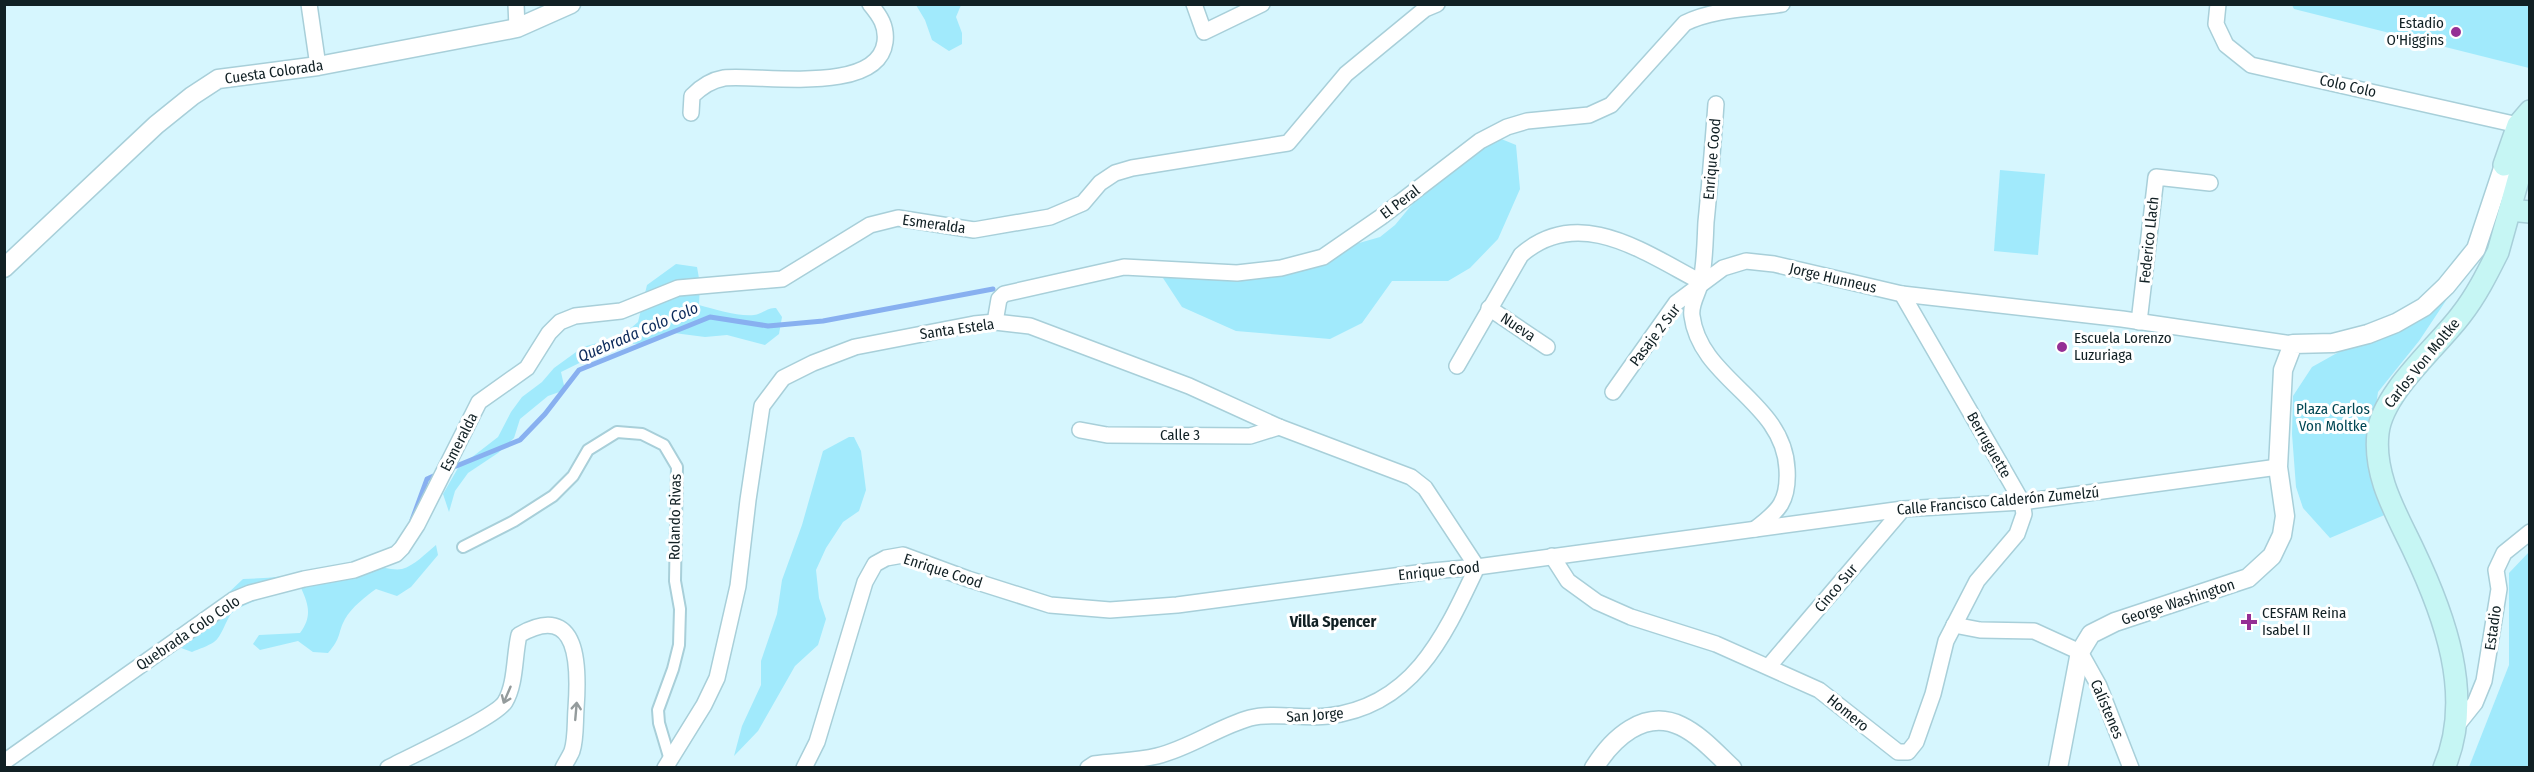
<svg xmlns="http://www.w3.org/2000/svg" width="2534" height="772" viewBox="0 0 2534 772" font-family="'Fira Sans Condensed',sans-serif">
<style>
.green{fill:#a1eafc}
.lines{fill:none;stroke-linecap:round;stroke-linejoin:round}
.stream{stroke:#88b0f0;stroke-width:5}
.pedestrian-casing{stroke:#a8cfd9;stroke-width:14}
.minor-casing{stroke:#a8cfd9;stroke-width:18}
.tertiary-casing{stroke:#a8cfd9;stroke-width:21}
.secondary-casing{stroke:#a8cfd9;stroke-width:24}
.pedestrian{stroke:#fff;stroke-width:10}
.minor{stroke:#fff;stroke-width:15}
.tertiary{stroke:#fff;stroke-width:18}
.secondary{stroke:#c6f6f4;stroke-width:21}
.oneway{stroke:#949b9c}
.poi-dot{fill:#952f95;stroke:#fff;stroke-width:2}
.labels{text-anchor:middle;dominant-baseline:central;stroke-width:6;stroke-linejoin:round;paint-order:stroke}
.poi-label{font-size:15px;fill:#112024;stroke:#fff;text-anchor:start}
.street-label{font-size:15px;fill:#112024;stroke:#fff}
.park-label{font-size:15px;fill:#014754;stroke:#fff}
.water-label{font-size:16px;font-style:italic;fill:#0c2a5b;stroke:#fff}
.neighbourhood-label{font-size:16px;font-weight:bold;fill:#112024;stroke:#fff}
</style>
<rect width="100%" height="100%" fill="#d6f6fe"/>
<!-- green -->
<g class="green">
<path d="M916 5H961L956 17 962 33V44L949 51 932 40 925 20Z"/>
<path d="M2292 5H2529V68L2294 9Z"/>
<path d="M1494 136 1516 145 1520 189 1498 239 1470 268 1448 281H1392L1362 323 1330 339 1236 331 1182 307 1161 275 1244 276 1380 237 1395 225 1424 190Z"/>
<path d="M2000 170 2045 174 2038 255 1994 251Z"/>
<path d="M676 264 697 267 700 284 699 305C713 309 740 317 754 315 763 314 767 307 776 308L782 317 779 334 765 345 727 335 705 337 674 333 639 344 620 343 561 372 565 390 548 396 520 419 514 438 498 453 468 473 455 491 449 512 443 494 458 468 498 437 511 412 522 397 542 382 554 368 583 347 608 340 631 328 638 322 647 285Z"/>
<path d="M2455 287 2419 341 2378 392 2372 434 2394 511 2330 538 2303 508 2296 487 2292 434 2293 396 2312 367Z"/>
<path d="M849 437H854L861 451 866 490 859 511 843 522 826 548 816 570 819 598 826 619 818 645 795 666 758 731 734 756 742 726 761 685V661L777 614 782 580 802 525 823 451Z"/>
<path d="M436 545 438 555 411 587 397 596 376 589C366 596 352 607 345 619 337 634 342 637 328 653L313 652 298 641 260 650 253 644 259 635 300 633C312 617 309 605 301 588 287 589 239 604 231 614 225 622 222 636 214 642 208 646 199 649 192 652L173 645 243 579C285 578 327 570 369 566 380 565 391 571 402 569 414 566 426 553 436 545Z"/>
<path d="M2529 552V767H2469L2509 665V573Z"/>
</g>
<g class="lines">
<!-- stream -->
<g class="stream">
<path d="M449 469 520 440 545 414 579 370 710 317 768 326 823 321 993 289"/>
<path d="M412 520 427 479 438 474"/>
</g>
<!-- pedestrian casing -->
<g class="pedestrian-casing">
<path id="pedestrian" d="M463 547 514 521 553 496 573 476 588 450 617 432 642 434 664 445 677 467 675 581 680 609 679 645 673 669 658 710 659 723 670 760"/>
</g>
<!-- minor casing -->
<g class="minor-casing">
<g id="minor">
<path d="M309 4 318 66"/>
<path d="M516 4 517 28"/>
<path d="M1194 4 1204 32 1262 4"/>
<path d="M2218 4 2216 24 2226 45 2251 65 2518 125"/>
<path d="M1716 104C1713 143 1710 183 1706 222 1705 241 1705 262 1701 281 1699 292 1690 304 1692 316 1700 380 1784 401 1787 469 1789 501 1779 511 1755 529"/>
<path d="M691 113 692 96C701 87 712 80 724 78 759 74 878 96 885 42 887 26 880 16 870 4"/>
<path d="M1489 308 1547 347"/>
<path d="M995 322 999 299 1004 294 1124 267 1237 273 1281 268 1323 257 1381 217 1480 141 1507 127 1527 121 1589 115 1611 105 1685 23C1713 9 1750 9 1782 4"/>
<path d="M2139 322 2156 177 2210 183"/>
<path d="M1457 366 1521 255C1579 204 1645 253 1701 282"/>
<path d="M1613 392 1676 303 1723 268 1746 261 1774 264 1902 294 2122 319 2293 344"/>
<path d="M1080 430 1107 435 1250 436 1279 427"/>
<path d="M1552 556 1568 581 1597 602 1631 617 1716 644 1819 690 1898 752H1908L1916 742 1933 694 1946 641 1977 581 2017 534 2024 514 2022 502 1998 460 1902 294"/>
<path d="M1954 625 1980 630 2034 631 2080 652 2099 686 2131 768"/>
<path d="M1769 666 1903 509"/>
<path d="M2455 728 2475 703 2484 681 2499 589 2496 570 2504 553 2530 532"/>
<path d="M4 762 233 600 250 593 304 579 354 570 396 554 402 548 417 525 479 402 527 368 549 333 560 322 575 316 621 311 678 288 782 279 870 225 898 218 974 230 1050 217 1083 203 1100 183 1115 173 1132 168 1288 143 1346 74 1425 9 1437 4"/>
<path d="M388 768C410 756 495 718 505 702 516 684 514 656 519 635 580 600 579 668 576 709 575 722 576 739 572 751 570 756 566 762 563 768"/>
<path d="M665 768 704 705 717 678 738 586 748 500 762 406 783 378 813 363 855 347 974 324 995 322 1030 326 1189 386 1279 427 1411 477 1425 488 1477 567"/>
<path d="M804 768 817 742 865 582 875 564 886 558 903 555 968 579 1050 605 1110 610 1177 605 1432 571 1477 567 1903 509 2022 502 2278 467"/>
<path d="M1088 768 1094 764C1115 761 1137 761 1157 756 1190 748 1218 727 1250 718 1272 712 1304 719 1328 716 1413 706 1444 637 1477 567"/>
</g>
</g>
<!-- tertiary casing -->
<g class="tertiary-casing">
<g id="tertiary">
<path d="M4 268 156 125 192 96 218 79 318 66 517 28 571 4"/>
<path d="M1594 768C1612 739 1644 708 1681 726 1700 735 1716 753 1732 768"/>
<path d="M2058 768 2080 652 2091 634 2115 622 2248 578 2272 556 2282 535 2285 516 2278 467 2283 370 2293 344 2333 343 2368 334 2396 323 2424 307 2446 286 2476 249 2504 165"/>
</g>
</g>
<!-- secondary casing -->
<g class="secondary-casing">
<g id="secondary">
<path d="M2504 165 2518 125 2530 111"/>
<path d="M2510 210 2530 212"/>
<path d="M2444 768C2475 696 2444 614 2413 549 2396 513 2373 475 2378 433 2382 393 2437 347 2461 315 2476 296 2487 274 2498 252L2530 137"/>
</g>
</g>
<!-- pedestrian -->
<use href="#pedestrian" class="pedestrian"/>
<!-- minor -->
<use href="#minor" class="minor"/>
<!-- tertiary -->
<use href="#tertiary" class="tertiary"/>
<!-- secondary -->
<use href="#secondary" class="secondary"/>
</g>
<!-- one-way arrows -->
<defs><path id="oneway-shaft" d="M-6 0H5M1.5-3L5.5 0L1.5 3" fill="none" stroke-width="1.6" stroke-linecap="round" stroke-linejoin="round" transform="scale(1.5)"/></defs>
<g class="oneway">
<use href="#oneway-shaft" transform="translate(507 695) rotate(113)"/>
<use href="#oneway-shaft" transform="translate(576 711) rotate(-85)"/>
</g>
<!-- markers -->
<g class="poi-dot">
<circle cx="2456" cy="32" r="6"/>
<circle cx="2062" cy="347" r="6"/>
<path d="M2246 613h6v6h6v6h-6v6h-6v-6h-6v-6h6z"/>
</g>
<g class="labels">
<!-- poi labels -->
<g class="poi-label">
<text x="2444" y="23" text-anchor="end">Estadio<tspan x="2444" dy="17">O'Higgins</tspan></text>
<text x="2074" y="338">Escuela Lorenzo<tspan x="2074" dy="17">Luzuriaga</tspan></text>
<text x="2262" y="613">CESFAM Reina<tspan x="2262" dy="17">Isabel II</tspan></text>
</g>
<!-- street labels -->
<g class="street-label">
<text transform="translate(274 72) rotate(-8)">Cuesta Colorada</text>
<text transform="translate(2348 86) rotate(13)">Colo Colo</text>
<text transform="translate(1712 159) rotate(-85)">Enrique Cood</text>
<text transform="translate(1400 202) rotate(-37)">El Peral</text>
<text transform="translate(934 224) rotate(8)">Esmeralda</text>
<text transform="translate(2149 240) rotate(-84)">Federico Llach</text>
<text transform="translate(1833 278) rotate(13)">Jorge Hunneus</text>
<text transform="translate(1518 327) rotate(34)">Nueva</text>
<text transform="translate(957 329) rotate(-8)">Santa Estela</text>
<text transform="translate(1655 335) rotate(-53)">Pasaje 2 Sur</text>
<text transform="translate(2422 363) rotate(-51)">Carlos Von Moltke</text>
<text x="1180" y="435">Calle 3</text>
<text transform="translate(459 442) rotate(-63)">Esmeralda</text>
<text transform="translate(1989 445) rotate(60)">Berruguette</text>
<text transform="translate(1998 501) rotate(-5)">Calle Francisco Calderón Zumelzú</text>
<text transform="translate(675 517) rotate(-89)">Rolando Rivas</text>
<text transform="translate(943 571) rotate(18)">Enrique Cood</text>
<text transform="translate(1439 571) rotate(-6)">Enrique Cood</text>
<text transform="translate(1836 588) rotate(-50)">Cinco Sur</text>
<text transform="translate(2178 602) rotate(-18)">George Washington</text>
<text transform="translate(2493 628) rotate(-82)">Estadio</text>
<text transform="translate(188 633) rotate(-34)">Quebrada Colo Colo</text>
<text transform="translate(2107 709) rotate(67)">Calístenes</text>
<text transform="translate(1848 713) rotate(39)">Homero</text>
<text transform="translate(1315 715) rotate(-4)">San Jorge</text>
</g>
<!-- park labels -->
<g class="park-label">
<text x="2333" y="409">Plaza Carlos<tspan x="2333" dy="17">Von Moltke</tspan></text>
</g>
<!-- water labels -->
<g class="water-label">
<text transform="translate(638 332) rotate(-23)">Quebrada Colo Colo</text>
</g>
<!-- neighbourhood labels -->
<g class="neighbourhood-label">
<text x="1333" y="621">Villa Spencer</text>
</g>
</g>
<!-- border -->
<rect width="2534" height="772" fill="none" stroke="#112024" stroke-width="12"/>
</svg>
